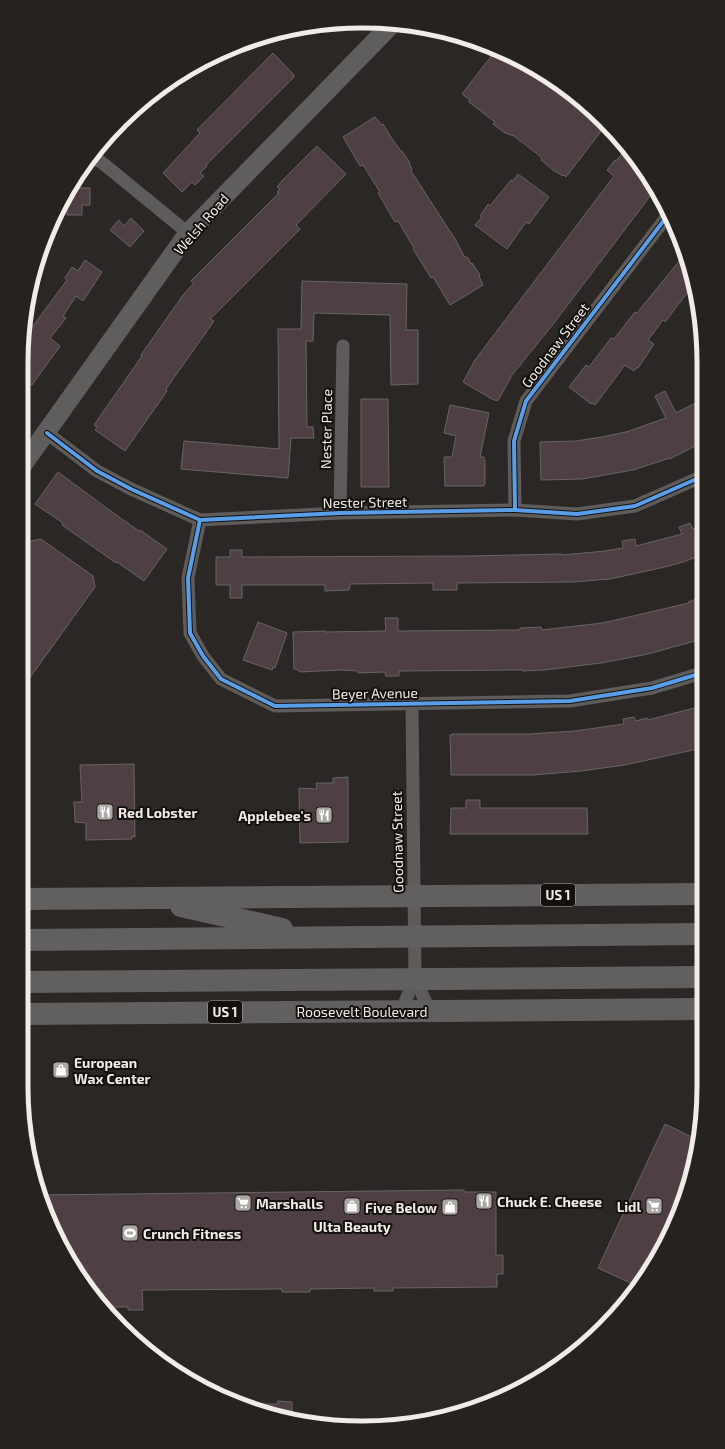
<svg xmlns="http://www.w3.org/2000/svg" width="725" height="1449" viewBox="0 0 725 1449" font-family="'Exo 2',sans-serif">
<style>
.building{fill:#4e3f44;stroke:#686463}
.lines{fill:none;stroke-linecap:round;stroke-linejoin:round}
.minor{stroke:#5e5c5b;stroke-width:13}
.secondary{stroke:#605e5d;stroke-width:19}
.trunk{stroke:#62605e;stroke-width:22}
.cycleway-casing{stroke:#13100d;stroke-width:6}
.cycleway{stroke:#5a9eea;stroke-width:4}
.labels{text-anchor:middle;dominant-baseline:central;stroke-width:4;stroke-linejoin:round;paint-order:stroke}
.shield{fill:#13100d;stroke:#aeaaa6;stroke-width:1}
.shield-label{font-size:13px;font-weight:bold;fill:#f1ece8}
.street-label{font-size:14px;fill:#f1ece8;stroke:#13100d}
.poi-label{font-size:14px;font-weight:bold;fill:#f1ece8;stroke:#13100d;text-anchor:start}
.rim{fill:none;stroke:#f1ece8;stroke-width:5}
</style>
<rect width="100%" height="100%" fill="#2a2724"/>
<!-- building -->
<g class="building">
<path d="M496 50 513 56 571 92 605 126 566 177 564 175 563 176 553 170 541 160 542 159 540 156 514 136 505 133 493 124 495 122 469 102 470 100 462 94Z"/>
<path d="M273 53 294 75V77L206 165 207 166 200 173 204 176 195 185 192 182 182 192 163 173 200 133 197 130Z"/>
<path d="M375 117 382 125 383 124 392 139 401 151H402L410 163 409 164 412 169 411 171 455 239 464 256 468 258 471 264 472 263 480 275 479 276 483 285 450 305 433 277 431 278 413 249 414 248 398 221 395 222 378 193 380 192 363 165 360 166 343 137Z"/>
<path d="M317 146 346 174 296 225 300 229 210 319 214 321 166 389 167 391 125 451 95 430 97 427 94 425 142 356 141 355 183 295 194 283 191 281 279 193 277 192 280 190 277 187 281 182Z"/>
<path d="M625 150 635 157 654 191 554 323 512 375 499 399 497 401 492 399 463 382 475 360 614 176 607 170 615 160 616 161Z"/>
<path d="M518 174 549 197 529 224 526 222 507 249 475 225 482 217 480 216 488 204 490 206 511 180 513 181Z"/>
<path d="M71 188H90V205H82V215H67L66 195Z"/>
<path d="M131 218 144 231 130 247 110 230 119 220 124 226Z"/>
<path d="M684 255 696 300 687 293 665 322 663 320 648 340 654 344 638 368H636L634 371 625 365 595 405 592 403 591 404 569 387 586 365 589 367 611 338 614 339 635 312 637 313Z"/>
<path d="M85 260 102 272 83 301 76 296 63 316 66 318 50 338 60 346 32 385 29 383 22 392V341L67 280 65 278 72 267 78 271Z"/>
<path d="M302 281 407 284 406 330H418V384L391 385 390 315 314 313 313 341H306L307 427H313L314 438H291L288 478 181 469 184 441 279 449 278 329H301Z"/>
<path d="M665 391 676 413 701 400V443L670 459V458L633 470 582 479 541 480 540 442 576 441 602 437 626 432 666 418 655 396Z"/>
<path d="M361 399H388L389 487H361Z"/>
<path d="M450 405 489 413 480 457H484V460H485V484H484V486H445L444 457H452L456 436 444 433Z"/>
<path d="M58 472 112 512 139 531 140 530 167 549 144 581 117 562 116 563 62 525 63 523 35 504Z"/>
<path d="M690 523 693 529 702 526V555L683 562 665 567 610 579 573 582 457 583V590H433V583L350 584 349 590 325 591V585H242V598H230V585H216V557H230V550H242V557L468 556 562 554V555L605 551 623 548 622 541 635 539 636 546 682 534 679 527Z"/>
<path d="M41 539 93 576 95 587 21 690 22 554 31 541Z"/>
<path d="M702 597V639L648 654 601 663 544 670 522 671V670L399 671V676H386L385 672 358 673V671L341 670 300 672V671H298L297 669H294L293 632 325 631V632L386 631 385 618H398V631L520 630V628L541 627 542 630 602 623 620 619 689 603 688 602Z"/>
<path d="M258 622 287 633 275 668 273 667 272 670 243 660Z"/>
<path d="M702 706V748L625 765 581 771 533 775H451L450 735H453L452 734H529L575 731 624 724 623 719 634 717 636 721 647 718 648 720Z"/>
<path d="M134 764 135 837 132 836V839L86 840V823L75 822 74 802H82L80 765Z"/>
<path d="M348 777V842L300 843 299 788 317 789 316 783H333V778Z"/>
<path d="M466 800H480V808H587L588 834H450L451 808H466Z"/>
<path d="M665 1124 698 1140 692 1175 669 1237 635 1285 598 1268Z"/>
<path d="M464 1190V1192H496V1255H503V1274H497V1287L393 1288V1291H374V1288L310 1289V1292H282V1289L142 1290 143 1310H128V1307H105L92 1295 39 1195Z"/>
<path d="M278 1401 292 1402V1420L247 1407 248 1404H278Z"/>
</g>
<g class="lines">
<!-- minor -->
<g class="minor">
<path d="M89 159 100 161 188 233"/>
<path d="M47 433 97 471 131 489 200 520 340 513 515 510 577 514 635 506 701 477"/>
<path d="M515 510 514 441 526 401 668 215"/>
<path d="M340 513 343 346"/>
<path d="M200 520 188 578 190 633 203 656 221 679 275 706 570 701 652 688 702 673"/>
<path d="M412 704 415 979 430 1011"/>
<path d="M401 1011 415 979"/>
</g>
<!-- secondary -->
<path class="secondary" d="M22 466 188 233 393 23"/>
<!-- trunk -->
<g class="trunk">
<path d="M21 899 703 894"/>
<path d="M181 906 282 929"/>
<path d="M21 940 703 934"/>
<path d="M21 982 703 977"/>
<path d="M21 1014 703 1009"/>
</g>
<!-- cycleway casing -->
<g class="cycleway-casing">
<g id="cycleway">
<path d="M47 433 97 471 131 489 200 520 340 513 515 510 577 514 635 506 701 477"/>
<path d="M515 510 514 441 526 401 668 215"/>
<path d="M200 520 188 578 190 633 203 656 221 679 275 706 570 701 652 688 702 673"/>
</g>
</g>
<!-- cycleway -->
<use href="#cycleway" class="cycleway"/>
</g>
<!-- icons -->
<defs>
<g id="restaurant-square" transform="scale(0.9)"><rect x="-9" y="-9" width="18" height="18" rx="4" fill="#aba7a3" stroke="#13100d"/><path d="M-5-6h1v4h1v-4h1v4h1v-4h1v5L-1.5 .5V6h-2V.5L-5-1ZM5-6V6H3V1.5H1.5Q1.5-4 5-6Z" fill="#fff"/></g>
<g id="shop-square" transform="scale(0.9)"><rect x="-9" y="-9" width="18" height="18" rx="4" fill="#aba7a3" stroke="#13100d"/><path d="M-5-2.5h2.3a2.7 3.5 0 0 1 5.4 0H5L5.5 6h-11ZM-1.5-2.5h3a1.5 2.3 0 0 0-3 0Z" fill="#fff"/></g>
<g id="supermarket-square" transform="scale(0.9)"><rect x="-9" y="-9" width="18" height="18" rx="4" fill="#aba7a3" stroke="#13100d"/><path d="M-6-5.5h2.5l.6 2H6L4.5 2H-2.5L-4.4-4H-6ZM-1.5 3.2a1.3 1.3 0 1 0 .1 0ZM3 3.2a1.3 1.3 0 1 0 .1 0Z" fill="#fff"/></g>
<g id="stadium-square" transform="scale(0.9)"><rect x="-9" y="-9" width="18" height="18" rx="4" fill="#aba7a3" stroke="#13100d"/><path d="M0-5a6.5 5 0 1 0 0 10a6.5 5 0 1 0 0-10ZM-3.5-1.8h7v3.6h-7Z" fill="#fff"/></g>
</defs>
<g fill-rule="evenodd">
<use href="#restaurant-square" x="105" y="812"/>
<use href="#restaurant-square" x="324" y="815"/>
<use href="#shop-square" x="61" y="1070"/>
<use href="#restaurant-square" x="484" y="1201"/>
<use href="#supermarket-square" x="243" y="1203"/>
<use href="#shop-square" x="352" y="1206"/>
<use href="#supermarket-square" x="654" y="1206"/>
<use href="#shop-square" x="450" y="1207"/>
<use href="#stadium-square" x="130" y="1233"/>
</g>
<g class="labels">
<!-- shield labels -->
<g class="shield">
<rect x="541" y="884" width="34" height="22" rx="3"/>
<rect x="208" y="1001" width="34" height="22" rx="3"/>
</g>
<g class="shield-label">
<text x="558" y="895">US 1</text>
<text x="225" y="1012">US 1</text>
</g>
<!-- street labels -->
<g class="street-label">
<text transform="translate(201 224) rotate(-49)">Welsh Road</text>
<text transform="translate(555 345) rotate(-53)">Goodnaw Street</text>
<text transform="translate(326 429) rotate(-89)">Nester Place</text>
<text transform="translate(365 502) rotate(-1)">Nester Street</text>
<text transform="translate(375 693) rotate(-1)">Beyer Avenue</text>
<text transform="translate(397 842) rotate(-91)">Goodnaw Street</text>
<text x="362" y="1011">Roosevelt Boulevard</text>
</g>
<!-- poi labels -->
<g class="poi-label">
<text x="118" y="812">Red Lobster</text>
<text x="311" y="815" text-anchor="end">Applebee's</text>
<text x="74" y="1062">European<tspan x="74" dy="16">Wax Center</tspan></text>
<text x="497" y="1201">Chuck E. Cheese</text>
<text x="256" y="1203">Marshalls</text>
<text x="641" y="1206" text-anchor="end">Lidl</text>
<text x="437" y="1207" text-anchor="end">Five Below</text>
<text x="352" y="1226" text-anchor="middle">Ulta Beauty</text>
<text x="143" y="1233">Crunch Fitness</text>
</g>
</g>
<!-- crop -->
<path d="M0 0H725V1449H0ZM362 28H363A334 334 0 0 1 697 362V1087A334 334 0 0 1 363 1421H362A334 334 0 0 1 28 1087V362A334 334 0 0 1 362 28Z" fill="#25221f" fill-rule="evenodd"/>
<path class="rim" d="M362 28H363A334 334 0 0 1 697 362V1087A334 334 0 0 1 363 1421H362A334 334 0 0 1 28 1087V362A334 334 0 0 1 362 28Z"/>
</svg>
